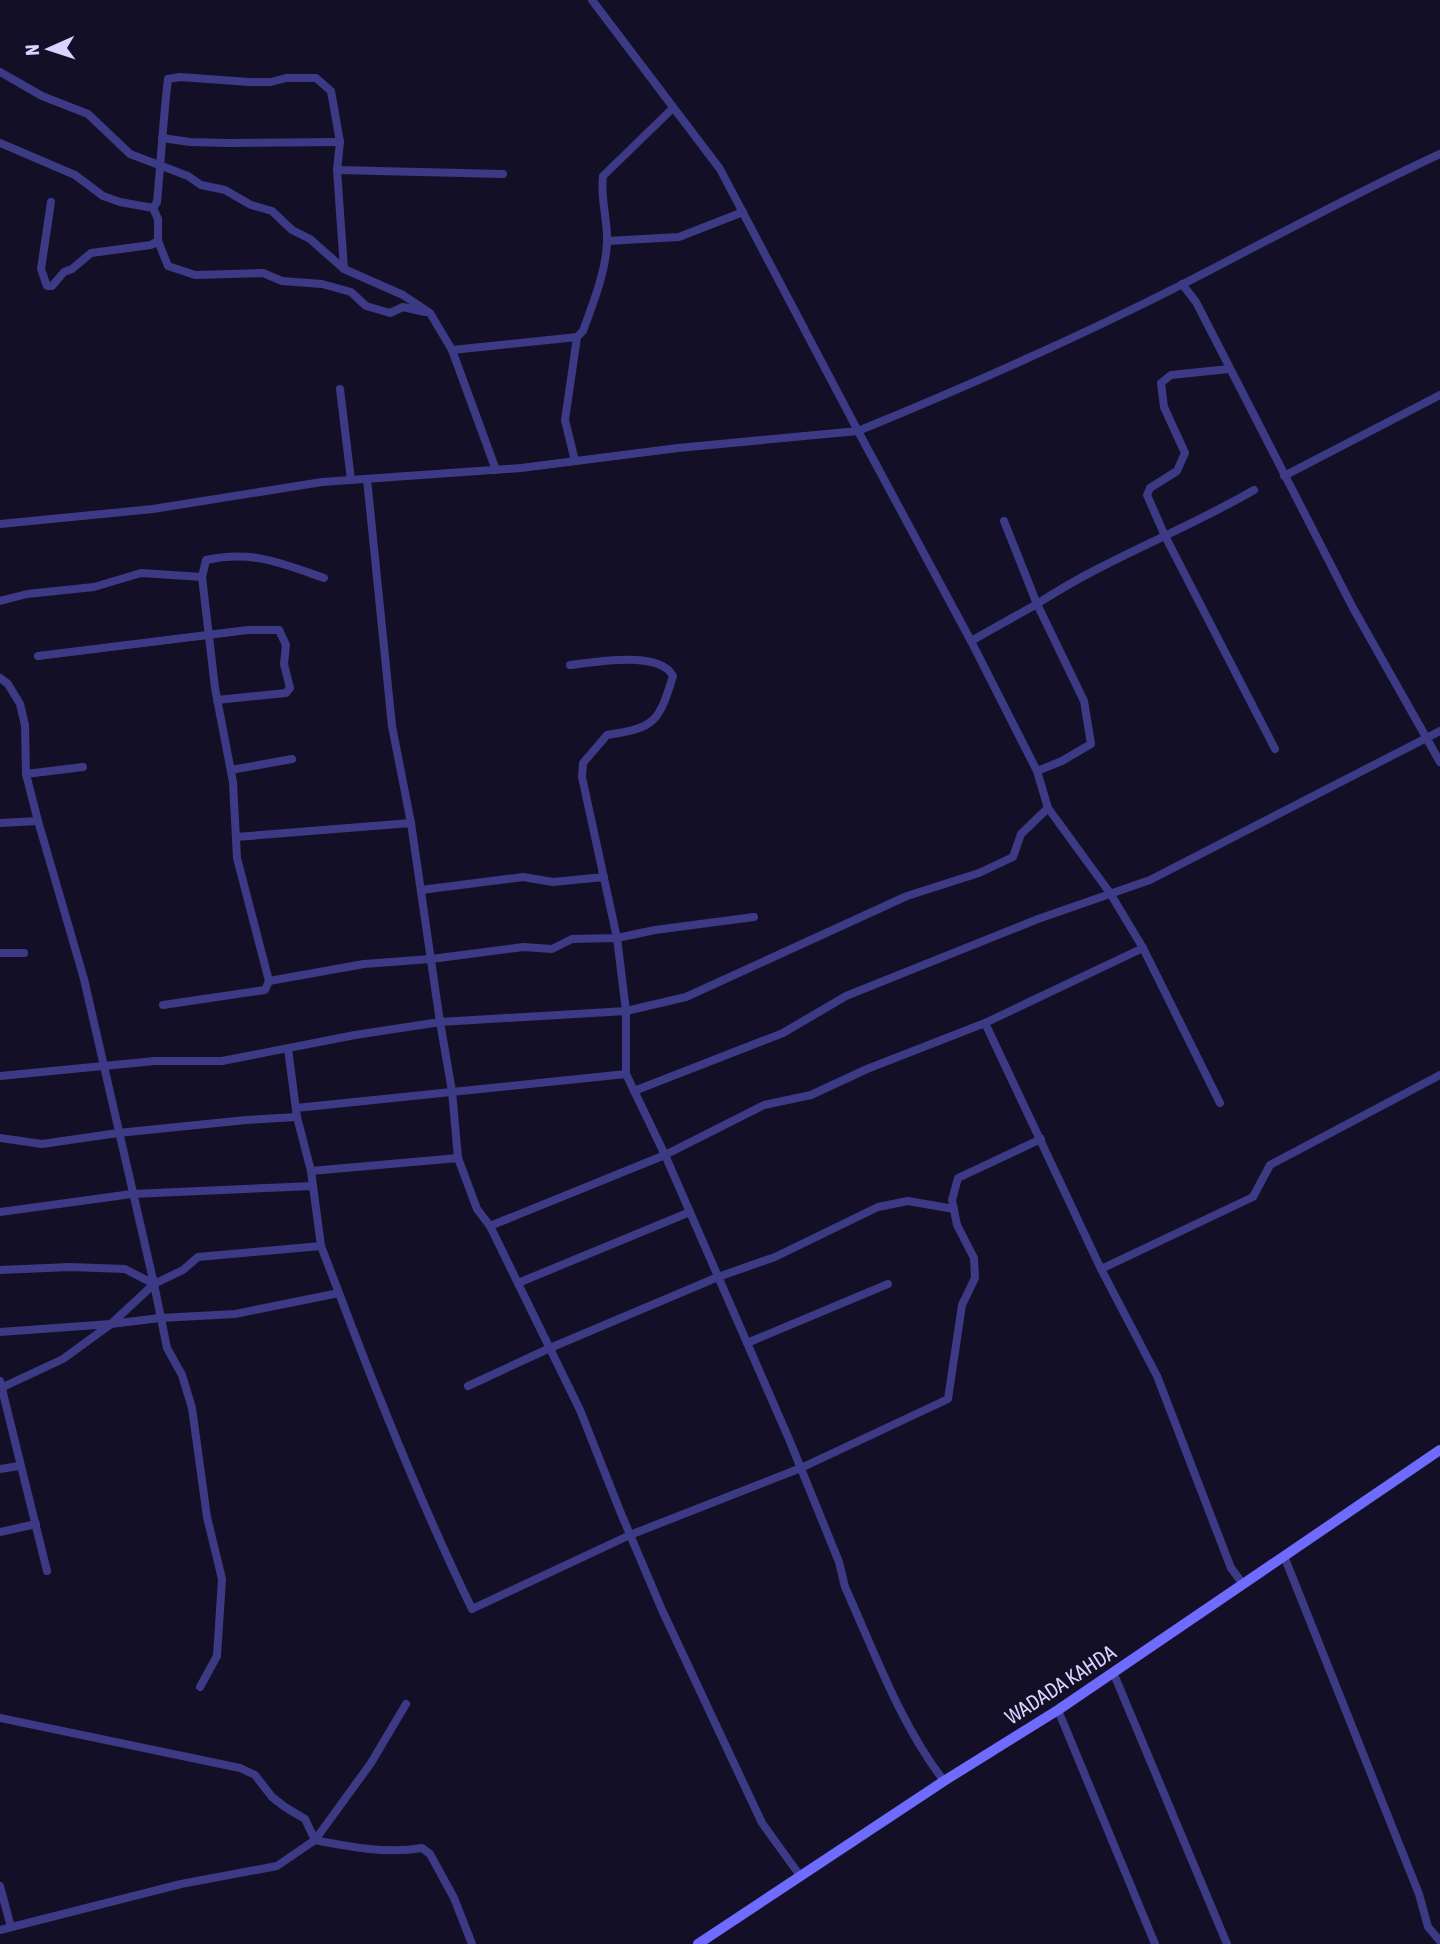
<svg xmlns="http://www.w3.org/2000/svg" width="1440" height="1944" viewBox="0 0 1440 1944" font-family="'Asap Condensed',sans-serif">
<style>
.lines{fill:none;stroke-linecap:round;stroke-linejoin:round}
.street{stroke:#3d3a85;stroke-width:8}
.secondary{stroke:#6f6bff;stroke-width:10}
.labels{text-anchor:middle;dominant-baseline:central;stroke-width:5;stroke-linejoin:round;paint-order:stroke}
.street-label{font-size:21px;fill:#d9d4ff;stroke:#130f26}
</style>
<rect width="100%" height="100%" fill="#130f26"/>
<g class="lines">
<!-- street -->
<g class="street">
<path d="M0 72 42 96 88 114 130 154 188 176 201 185 225 190 251 205 272 211 292 230 310 239 344 269 403 295 430 313 452 350 496 470"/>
<path d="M162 138 190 142 228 143 340 142"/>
<path d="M0 143 75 175 103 196 120 202 153 208 158 219V241L168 266 195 275 263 273 282 281 322 284 351 292 366 306 390 313 403 307 425 312"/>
<path d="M337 170 503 174"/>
<path d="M51 202 41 269 47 286H52L64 272 72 269 91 253 151 245 158 241"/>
<path d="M153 208 157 202C161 161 163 120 168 79L180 77 249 82H271L286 78H316L331 91 340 142 337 170 344 269"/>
<path d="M607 241 679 237 743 212"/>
<path d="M1182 284 1196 302 1353 608 1440 762"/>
<path d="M452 350 577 337 583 331C593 303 606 272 607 242 608 220 600 199 603 176L673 108"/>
<path d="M1229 369 1171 375 1161 383 1164 407 1185 453 1177 471 1150 488 1147 495 1165 536 1275 749"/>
<path d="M340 389 351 480"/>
<path d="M575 461 565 420 577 337"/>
<path d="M1284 476 1440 395"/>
<path d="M367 479 392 726 411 823"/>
<path d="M0 524 153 509 322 482 521 468 678 448 858 431 720 169 592 0"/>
<path d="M0 601 27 594 94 587 141 573 202 577"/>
<path d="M971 641 1037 604 1004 521"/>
<path d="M38 656 248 630H279L286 645 284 664 290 688 286 693 217 700"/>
<path d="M570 665C594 662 660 650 673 676 659 721 656 728 607 735L583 763 582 777 617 938 626 1011V1074L665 1155 789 1439 839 1562 845 1587C875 1653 900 1724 944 1781"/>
<path d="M0 678 8 684 20 704 25 725 26 774 38 821 84 979 154 1284 167 1348 182 1375 192 1408 207 1517 222 1579 217 1656 200 1687"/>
<path d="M231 770 292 759"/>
<path d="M1037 771 1062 761 1091 744 1084 701 1037 604C1105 559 1184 531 1254 490"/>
<path d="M26 774 83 767"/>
<path d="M1048 808 1110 893 1143 948 1220 1103"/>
<path d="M0 823 38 821"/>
<path d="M236 837 411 823 440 1022 626 1011 686 997 907 896 979 873 1013 857 1021 834 1048 808 1037 771 971 641 858 431C968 386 1077 338 1183 284 1269 240 1353 194 1440 154"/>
<path d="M421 890 523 877 553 882 604 877"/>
<path d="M0 953H24"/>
<path d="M269 981 237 858 233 782 215 688 202 577 206 560C252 550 281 563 324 578"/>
<path d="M163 1005 265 990 269 981 364 964 431 959 523 947 552 949 572 939 617 938 655 930 754 917"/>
<path d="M985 1023 1101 1269 1157 1376 1231 1568 1243 1584"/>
<path d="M288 1049 297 1117 311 1171 321 1246 339 1293"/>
<path d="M0 1076 155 1061H222L355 1035 440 1022 452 1091 458 1158 477 1209 490 1226 580 1410 620 1511 662 1610 762 1823 801 1877"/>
<path d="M634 1091 783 1033 846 996 1038 919 1150 880 1440 731"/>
<path d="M296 1108 626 1074"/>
<path d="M0 1138 42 1144 118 1133 246 1120 297 1117"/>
<path d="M311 1171 458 1158"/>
<path d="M0 1212 132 1194 313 1186"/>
<path d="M490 1226 665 1155 764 1105 811 1095 867 1069 985 1023 1143 948"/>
<path d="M1101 1269 1253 1197 1270 1165 1440 1075"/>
<path d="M0 1270 70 1267 125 1269 154 1284"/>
<path d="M518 1283 690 1212"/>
<path d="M0 1332 111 1324 160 1318 235 1314 339 1293C380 1402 421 1504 472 1609L630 1535 801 1468 948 1399 962 1305 975 1278 974 1258 957 1225 952 1200 958 1178 1041 1139"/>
<path d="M747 1343 888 1284"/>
<path d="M0 1381 47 1571"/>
<path d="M468 1386 550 1348 718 1277 775 1257 878 1207 908 1201 954 1209"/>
<path d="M1 1388 63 1359 111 1324 154 1284 183 1270 198 1257 321 1246"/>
<path d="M0 1469 19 1466"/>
<path d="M0 1532 36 1524"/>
<path d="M1284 1556 1419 1894 1428 1927 1440 1941"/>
<path d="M1113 1672 1227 1944"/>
<path d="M1058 1710 1155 1944"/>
<path d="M0 1718 240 1768 255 1775 272 1797 285 1807 305 1819 315 1840C351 1847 386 1854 422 1848L430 1854 454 1898 472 1944"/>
<path d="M0 1886 11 1927"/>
<path d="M0 1930 181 1884 277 1866 315 1840 371 1763 406 1704"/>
</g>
<!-- secondary -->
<path class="secondary" d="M698 1944 944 1781 1058 1710 1440 1450"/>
</g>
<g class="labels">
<!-- street labels -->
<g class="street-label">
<text transform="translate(1060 1684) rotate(-33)">WADADA KAHDA</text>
</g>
</g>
<!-- north arrow -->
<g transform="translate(49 49) rotate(267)" stroke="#130f26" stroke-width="5" paint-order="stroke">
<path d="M0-5L12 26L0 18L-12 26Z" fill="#d9d4ff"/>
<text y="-10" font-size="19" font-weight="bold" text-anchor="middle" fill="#d9d4ff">N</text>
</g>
</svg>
